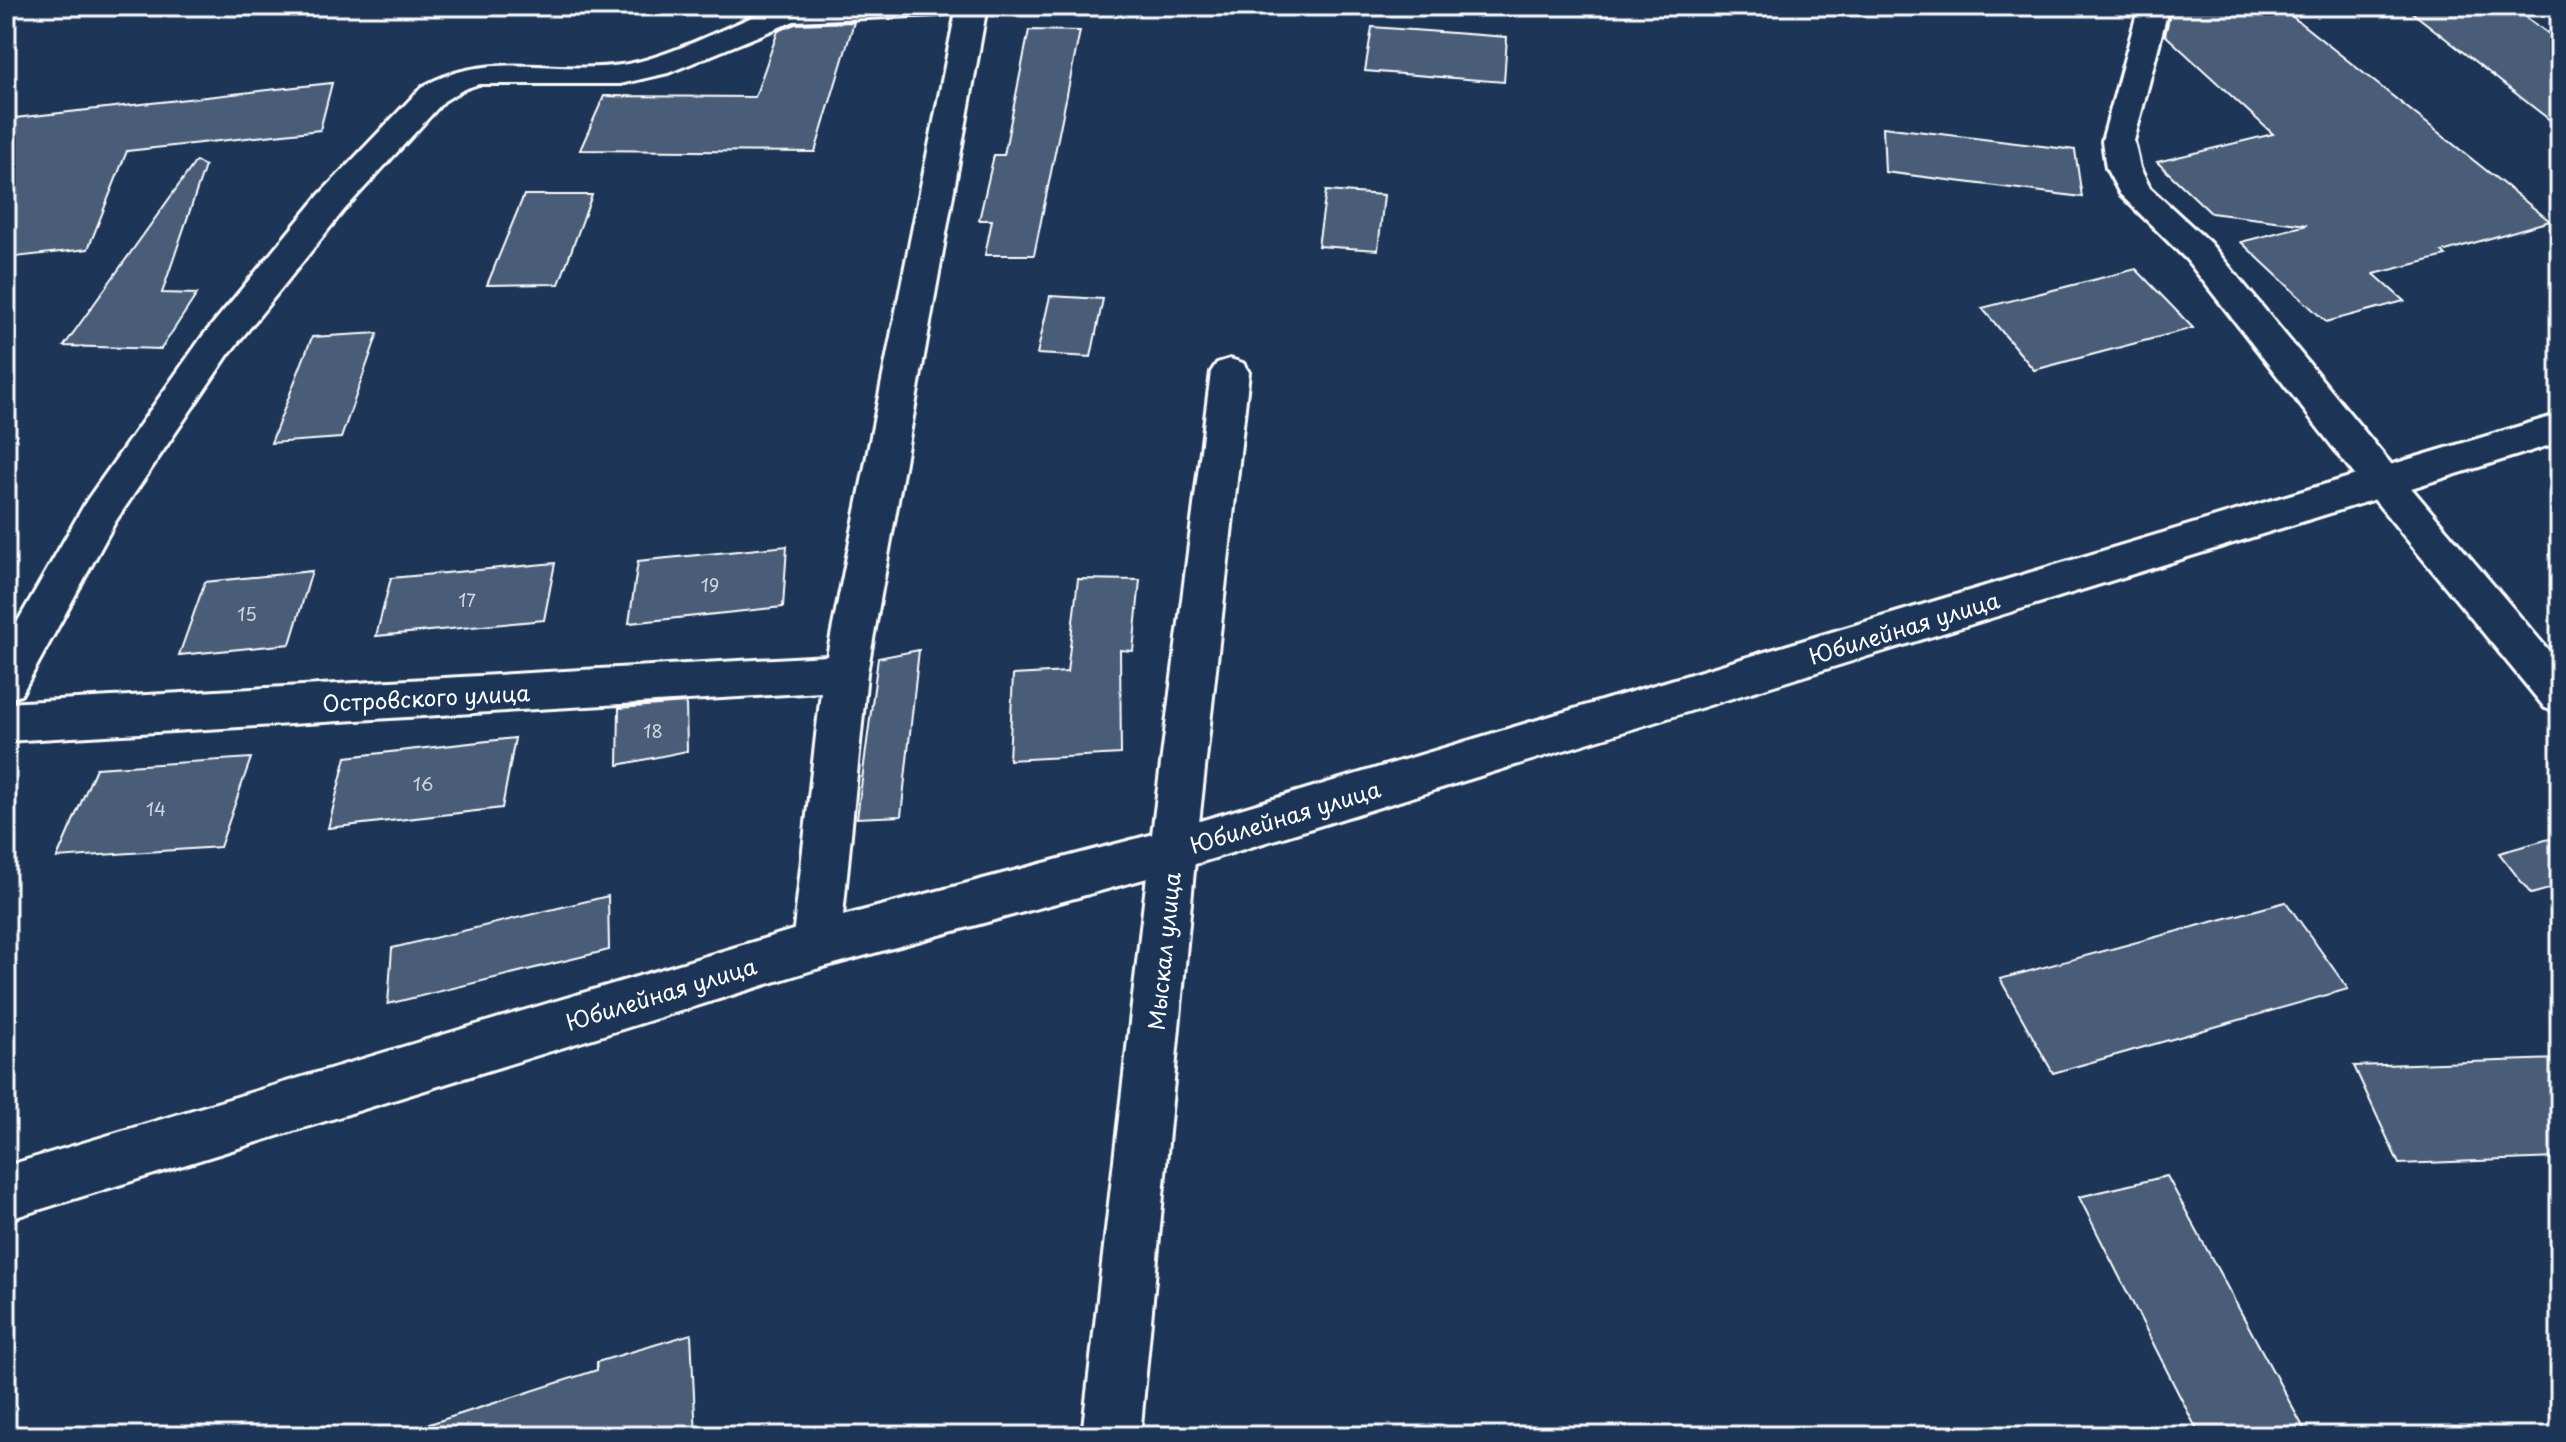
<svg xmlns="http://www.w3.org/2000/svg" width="2566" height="1442" viewBox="0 0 2566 1442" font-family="'Playpen Sans',sans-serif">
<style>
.building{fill:#4a5d79;stroke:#fff;stroke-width:2}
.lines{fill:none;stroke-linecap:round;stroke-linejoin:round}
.minor-casing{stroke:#fff;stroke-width:6}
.major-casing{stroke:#fff;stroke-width:6}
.minor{fill:#1d3557;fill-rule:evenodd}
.major{fill:#1d3557;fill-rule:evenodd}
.labels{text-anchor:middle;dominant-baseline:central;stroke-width:6;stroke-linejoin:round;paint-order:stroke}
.number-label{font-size:18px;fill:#d2d6de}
.street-label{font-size:22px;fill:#fff;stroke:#1d3557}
</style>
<rect width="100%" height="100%" fill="#1d3557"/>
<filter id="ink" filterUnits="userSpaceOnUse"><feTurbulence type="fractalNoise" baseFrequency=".0125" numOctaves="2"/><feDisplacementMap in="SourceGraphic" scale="16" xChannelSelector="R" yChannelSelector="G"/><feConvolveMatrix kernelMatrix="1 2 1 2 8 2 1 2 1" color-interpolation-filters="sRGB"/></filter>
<g filter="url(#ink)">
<!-- building -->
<g class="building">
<path d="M2172 6H2279L2550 221 2442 252 2446 256 2374 274 2404 301 2326 322 2241 242 2307 225 2211 213 2157 162 2273 134 2165 35Z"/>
<path d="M2404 6H2511L2560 42V128Z"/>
<path d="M854 22 815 152 580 150 604 96 755 97 778 31 795 24Z"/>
<path d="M1372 27 1507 37 1504 82 1365 71Z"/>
<path d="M1029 30 1080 31 1034 255H985L992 220H979L994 155H1004Z"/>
<path d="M332 83 320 130 127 151 88 249 6 258V119Z"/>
<path d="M1883 127 2075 150 2082 197 1885 172Z"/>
<path d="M196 161 205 166 162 293 197 294 161 349 64 346Z"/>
<path d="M1326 191 1384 195 1378 250 1318 246Z"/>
<path d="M524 195H592L559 284 487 285Z"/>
<path d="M2136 269 2193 328 2034 370 1982 308Z"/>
<path d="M1050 296 1103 299 1091 357 1037 354Z"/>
<path d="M378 333 341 438 271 443 312 337Z"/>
<path d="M787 546 783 607 629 623 638 561Z"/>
<path d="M555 563 544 620 376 636 391 578Z"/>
<path d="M312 571 290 644 179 655 205 582Z"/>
<path d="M1078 579 1140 580 1133 651 1120 650 1121 754 1009 760 1013 675 1067 672Z"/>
<path d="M919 650 901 816 857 818 878 658Z"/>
<path d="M686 703 687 751 618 765 619 708Z"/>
<path d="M515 738 502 808 328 828 346 757Z"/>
<path d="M251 758 220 847 57 858 96 768Z"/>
<path d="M2560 836V886L2531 894 2499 853Z"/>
<path d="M608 896 609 950 388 1004 392 948Z"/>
<path d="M2286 902 2348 989 2053 1073 2000 979Z"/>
<path d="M2560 1059V1158L2399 1164 2354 1066Z"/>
<path d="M2167 1176 2308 1436H2200L2079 1197Z"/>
<path d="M691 1334 696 1436H421L420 1427 597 1370V1362Z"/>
</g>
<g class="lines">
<!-- minor casing -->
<g class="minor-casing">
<g id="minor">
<path d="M777 6H954L950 12 939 15 794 21 668 73 620 84H479L464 89 444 101 344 210 228 355 115 522 21 695 6 700V642L87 500 202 337 320 194 422 87C487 49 552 75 621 65 666 59 733 24 777 6Z"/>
<path d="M957 6H987L867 673 840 946 833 962 816 969 799 962 792 946 821 692 6 741V703L827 656Z"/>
<path d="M2139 6H2169L2134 141 2140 168 2150 188 2210 243 2396 470 2560 664V713L2545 708 2368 492 2186 259 2120 194 2106 168 2102 141Z"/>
<path d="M1230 359 1243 363 1249 372 1196 850 1140 1436H1082L1150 850 1211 372 1217 363Z"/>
</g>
</g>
<!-- major casing -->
<g class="major-casing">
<path id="major" d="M2560 414V442L1173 871 816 969 6 1220V1166L816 923 1173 829Z"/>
</g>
<!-- minor -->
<use href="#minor" class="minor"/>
<!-- major -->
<use href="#major" class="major"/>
</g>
</g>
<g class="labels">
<!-- number labels -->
<g class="number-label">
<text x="710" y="584">19</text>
<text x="467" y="599">17</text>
<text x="247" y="613">15</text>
<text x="653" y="730">18</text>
<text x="423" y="783">16</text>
<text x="156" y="808">14</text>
</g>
<!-- street labels -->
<g class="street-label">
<text transform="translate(1904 627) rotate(-17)">Юбилейная улица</text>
<text transform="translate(426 697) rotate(-3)">Островского улица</text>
<text transform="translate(1285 816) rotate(-17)">Юбилейная улица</text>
<text transform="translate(1163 951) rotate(-84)">Мыскал улица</text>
<text transform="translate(661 993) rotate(-17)">Юбилейная улица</text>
</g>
</g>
<!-- margin -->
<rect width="2566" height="1442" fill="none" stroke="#1d3557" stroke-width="32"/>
<rect x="16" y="16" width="2534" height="1410" fill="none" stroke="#fff" stroke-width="3" filter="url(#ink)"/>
</svg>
